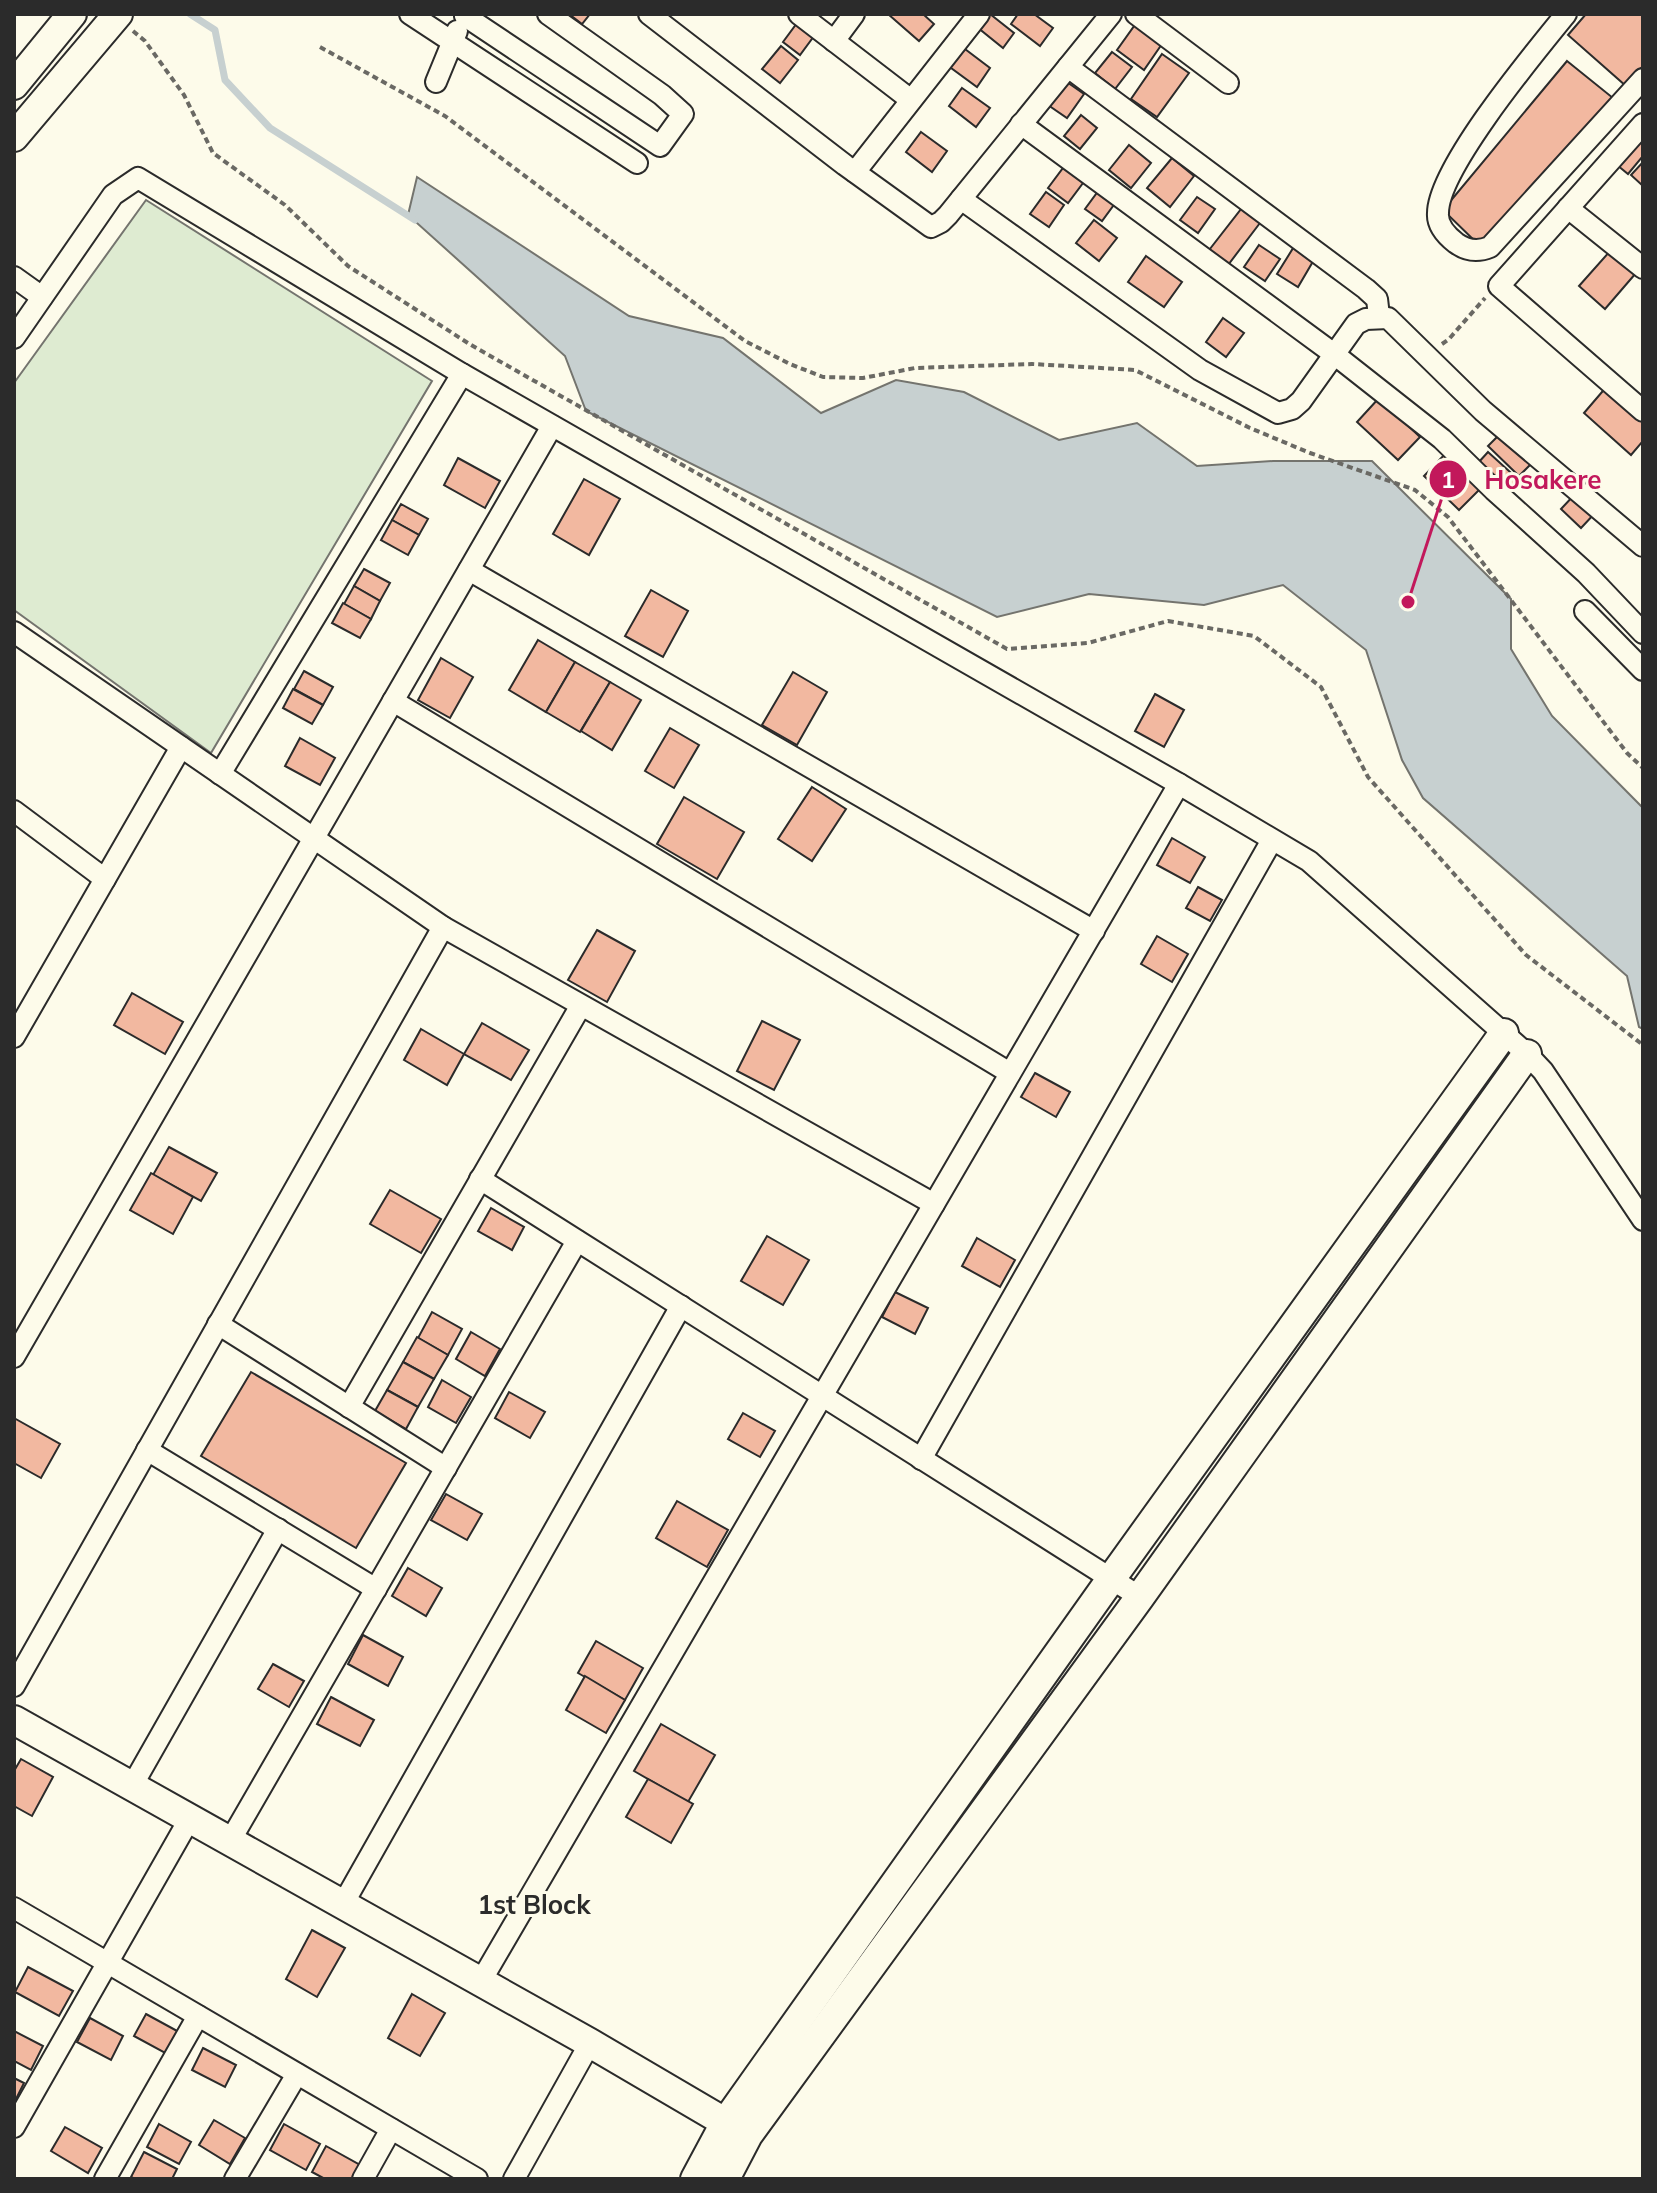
<svg xmlns="http://www.w3.org/2000/svg" width="1657" height="2193" viewBox="0 0 1657 2193" font-family="Mulish,sans-serif">
<style>
.green{fill:#deebd1;stroke:#74746e;stroke-width:2}
.water{fill:#c7d0d0;stroke:#74746e;stroke-width:2}
.lines{fill:none;stroke-linecap:round;stroke-linejoin:round}
.stream{stroke:#c7d0d0;stroke-width:7}
.building{fill:#f2b8a0;stroke:#2b2b2b;stroke-width:2}
.street-casing{stroke:#2b2b2b;stroke-width:24}
.secondary-casing{stroke:#2b2b2b;stroke-width:32}
.path{stroke:#6a6964;stroke-width:4;stroke-dasharray:6 4;stroke-linecap:butt}
.street{stroke:#fdfbea;stroke-width:20}
.secondary{stroke:#fdfbea;stroke-width:28}
.labels{text-anchor:middle;dominant-baseline:central;stroke-width:6;stroke-linejoin:round;paint-order:stroke}
.neighbourhood-label{font-size:26px;font-weight:bold;fill:#2b2b2b;stroke:#fdfbea}
.leader{fill:none;stroke:#c2185b;stroke-width:3}
.callout-dot{fill:#c2185b;stroke:#fdfbea;stroke-width:3}
.mark-label{font-size:24px;text-anchor:middle;font-weight:bold;fill:#fff}
.callout-label{font-size:26px;text-anchor:middle;font-weight:bold;fill:#c2185b;stroke:#fdfbea;stroke-width:6;stroke-linejoin:round;paint-order:stroke}
</style>
<rect width="100%" height="100%" fill="#fdfbea"/>
<!-- green -->
<path class="green" d="M146 200 432 381 211 753 14 610V383Z"/>
<!-- water -->
<path class="water" d="M417 177 629 316 723 338 821 413 896 380 964 392 1059 440 1137 423 1197 466 1273 461H1372L1511 599V649L1552 716 1643 808V1029L1639 1027 1627 976 1423 798 1402 760 1366 650 1283 585 1204 605 1089 594 997 617 586 411 565 356 408 215Z"/>
<g class="lines">
<!-- stream -->
<path class="stream" d="M190 14 215 30 225 80 270 128 415 220"/>
</g>
<!-- building -->
<g class="building">
<path d="M569 14H590L582 24Z"/>
<path d="M888 14H923L934 24 919 41Z"/>
<path d="M987 14H990L1014 33 1003 48 977 27Z"/>
<path d="M1018 14H1034L1053 28 1040 46 1011 24Z"/>
<path d="M1586 14H1643V66L1626 86 1568 35Z"/>
<path d="M800 19 817 32 800 55 783 42Z"/>
<path d="M1137 22 1164 41 1144 70 1117 50Z"/>
<path d="M781 46 798 60 780 83 762 69Z"/>
<path d="M961 46 990 68 977 87 947 65Z"/>
<path d="M1112 52 1132 67 1115 89 1095 73Z"/>
<path d="M1162 54 1189 73 1157 117 1131 99Z"/>
<path d="M1567 61 1613 98 1481 247 1443 210Z"/>
<path d="M1064 80 1084 94 1067 118 1048 105Z"/>
<path d="M962 88 990 108 976 127 949 106Z"/>
<path d="M1081 115 1097 128 1080 149 1064 136Z"/>
<path d="M921 132 947 151 932 172 906 152Z"/>
<path d="M1643 138V156L1628 174 1617 165Z"/>
<path d="M1129 145 1151 163 1131 188 1109 170Z"/>
<path d="M1172 158 1194 176 1170 207 1147 188Z"/>
<path d="M1643 162V186L1631 175Z"/>
<path d="M1066 164 1086 179 1068 203 1048 188Z"/>
<path d="M1099 190 1116 202 1102 221 1085 209Z"/>
<path d="M1046 192 1064 205 1049 227 1030 214Z"/>
<path d="M1197 197 1215 209 1198 233 1180 220Z"/>
<path d="M1245 204 1263 219 1225 269 1206 254Z"/>
<path d="M1094 220 1117 238 1099 261 1076 243Z"/>
<path d="M1259 245 1280 259 1265 281 1244 267Z"/>
<path d="M1295 245 1315 258 1298 287 1277 274Z"/>
<path d="M1611 250 1636 273 1605 309 1579 286Z"/>
<path d="M1146 256 1182 282 1164 307 1128 282Z"/>
<path d="M1223 318 1244 333 1226 357 1206 342Z"/>
<path d="M1608 385 1643 416V441L1631 455 1584 413Z"/>
<path d="M1379 398 1420 437 1398 460 1357 422Z"/>
<path d="M1502 432 1533 462 1519 476 1488 446Z"/>
<path d="M1448 451 1483 486 1459 510 1424 476Z"/>
<path d="M1488 452 1520 481 1509 492 1478 463Z"/>
<path d="M458 458 500 481 485 508 444 485Z"/>
<path d="M584 479 620 499 589 555 553 534Z"/>
<path d="M1576 493 1596 512 1581 528 1561 509Z"/>
<path d="M401 504 428 519 419 535 392 520Z"/>
<path d="M392 520 419 535 408 555 381 540Z"/>
<path d="M364 569 390 583 380 601 354 586Z"/>
<path d="M354 586 380 601 371 619 344 604Z"/>
<path d="M651 590 688 611 663 657 625 636Z"/>
<path d="M343 603 371 619 360 638 332 623Z"/>
<path d="M538 640 575 662 546 712 509 690Z"/>
<path d="M441 658 473 677 450 718 418 700Z"/>
<path d="M575 662 610 682 580 732 546 712Z"/>
<path d="M304 671 333 687 323 705 294 689Z"/>
<path d="M793 672 827 692 797 745 762 725Z"/>
<path d="M610 682 641 700 612 750 581 731Z"/>
<path d="M293 689 323 705 312 724 283 708Z"/>
<path d="M1155 694 1184 710 1164 747 1135 731Z"/>
<path d="M670 728 699 745 674 788 645 771Z"/>
<path d="M300 738 335 758 320 785 285 766Z"/>
<path d="M812 787 846 809 812 861 778 839Z"/>
<path d="M684 797 744 832 717 879 657 844Z"/>
<path d="M1172 838 1205 857 1190 883 1157 865Z"/>
<path d="M1198 887 1222 900 1210 921 1186 908Z"/>
<path d="M597 930 635 951 607 1002 568 980Z"/>
<path d="M1157 936 1188 954 1172 982 1141 964Z"/>
<path d="M132 993 183 1022 165 1054 114 1025Z"/>
<path d="M762 1021 800 1040 774 1090 737 1071Z"/>
<path d="M482 1023 529 1050 511 1080 464 1054Z"/>
<path d="M421 1029 464 1054 447 1085 404 1060Z"/>
<path d="M1035 1073 1070 1092 1056 1117 1021 1097Z"/>
<path d="M169 1147 217 1173 201 1201 153 1175Z"/>
<path d="M151 1173 193 1197 173 1234 130 1210Z"/>
<path d="M390 1190 441 1219 421 1253 370 1224Z"/>
<path d="M491 1208 524 1227 512 1250 478 1231Z"/>
<path d="M767 1236 809 1260 783 1305 741 1281Z"/>
<path d="M977 1238 1015 1260 1000 1287 962 1266Z"/>
<path d="M895 1292 928 1308 915 1334 882 1317Z"/>
<path d="M432 1312 462 1329 448 1355 418 1338Z"/>
<path d="M471 1332 500 1349 485 1376 456 1359Z"/>
<path d="M417 1337 448 1355 434 1379 403 1362Z"/>
<path d="M403 1362 434 1379 418 1407 387 1390Z"/>
<path d="M251 1372 406 1463 356 1548 201 1456Z"/>
<path d="M442 1380 471 1397 456 1423 428 1407Z"/>
<path d="M387 1390 418 1407 406 1429 375 1411Z"/>
<path d="M509 1392 545 1412 530 1438 495 1418Z"/>
<path d="M743 1413 775 1431 760 1457 728 1439Z"/>
<path d="M14 1418 60 1444 41 1478 14 1463Z"/>
<path d="M446 1494 482 1514 467 1540 431 1520Z"/>
<path d="M677 1501 728 1530 707 1567 656 1538Z"/>
<path d="M408 1568 442 1588 426 1616 392 1596Z"/>
<path d="M363 1635 403 1657 388 1686 348 1664Z"/>
<path d="M596 1641 643 1668 625 1700 578 1673Z"/>
<path d="M273 1664 304 1681 289 1707 258 1689Z"/>
<path d="M585 1676 625 1700 606 1733 566 1710Z"/>
<path d="M331 1697 374 1720 360 1746 317 1724Z"/>
<path d="M661 1724 715 1755 688 1802 634 1771Z"/>
<path d="M21 1759 53 1777 32 1816 14 1806V1771Z"/>
<path d="M648 1779 693 1804 671 1843 626 1817Z"/>
<path d="M312 1930 345 1948 317 1997 286 1979Z"/>
<path d="M28 1967 73 1991 59 2016 15 1992Z"/>
<path d="M412 1994 445 2013 420 2056 388 2038Z"/>
<path d="M146 2014 179 2032 167 2054 134 2036Z"/>
<path d="M90 2018 123 2036 111 2060 77 2042Z"/>
<path d="M14 2031 43 2046 31 2070 14 2061Z"/>
<path d="M203 2048 236 2065 225 2087 192 2070Z"/>
<path d="M14 2078 24 2083 14 2103Z"/>
<path d="M214 2120 245 2138 230 2164 199 2145Z"/>
<path d="M159 2124 191 2142 179 2164 147 2147Z"/>
<path d="M284 2124 320 2144 306 2170 270 2150Z"/>
<path d="M65 2127 102 2148 88 2173 51 2151Z"/>
<path d="M326 2146 360 2165 352 2179H325L312 2172Z"/>
<path d="M144 2152 177 2169 172 2179H135L131 2177Z"/>
</g>
<g class="lines">
<!-- street casing -->
<g class="street-casing">
<g id="street">
<path d="M410 14 637 163"/>
<path d="M649 14 845 165 931 227 941 222 948 215 1111 14"/>
<path d="M799 14 911 100"/>
<path d="M1136 14 1228 83"/>
<path d="M1566 14C1536 51 1438 168 1438 213 1437 225 1447 236 1456 243 1467 251 1478 252 1490 247L1643 79"/>
<path d="M465 16 660 146 683 114 662 95 548 14"/>
<path d="M834 41 854 14"/>
<path d="M1068 67 1366 289 1377 299 1379 316"/>
<path d="M436 82 457 31"/>
<path d="M1021 124 1334 354 1442 439 1494 490 1586 573 1643 633"/>
<path d="M1643 124 1499 286 1643 411"/>
<path d="M855 172 979 14"/>
<path d="M961 199 1200 370 1278 413 1292 409 1301 401 1356 324 1366 319 1388 318 1483 411 1643 546"/>
<path d="M1568 208 1643 268"/>
<path d="M14 277 42 297"/>
<path d="M14 338 113 195 138 178 462 374"/>
<path d="M469 570 1094 931"/>
<path d="M1585 611 1643 670"/>
<path d="M14 632 443 927 934 1204"/>
<path d="M393 701 1010 1073"/>
<path d="M220 774 462 374 1179 784 1309 861 1527 1054 1543 1071 1643 1220"/>
<path d="M14 811 105 879"/>
<path d="M14 1037 181 747"/>
<path d="M480 1179 1140 1597"/>
<path d="M218 1324 446 1468"/>
<path d="M14 1357 552 426"/>
<path d="M349 1407 580 1007"/>
<path d="M147 1450 376 1589"/>
<path d="M921 1459 1272 840"/>
<path d="M14 1686 443 927"/>
<path d="M132 1786 278 1529"/>
<path d="M230 1841 577 1241"/>
<path d="M343 1904 681 1306"/>
<path d="M14 1908 477 2179"/>
<path d="M481 1981 1179 784"/>
<path d="M14 2127 190 1818"/>
<path d="M105 2179 198 2016"/>
<path d="M235 2179 297 2074"/>
<path d="M363 2179 391 2129"/>
<path d="M514 2179 590 2043"/>
</g>
</g>
<!-- secondary casing -->
<g class="secondary-casing">
<g id="secondary">
<path d="M14 85 72 14"/>
<path d="M14 137 118 14"/>
<path d="M14 1720 590 2043 740 2131"/>
<path d="M695 2179 725 2123 1111 1579 1504 1033"/>
<path d="M725 2179 748 2135 1140 1597 1527 1054"/>
</g>
</g>
<!-- path -->
<g class="path">
<path d="M133 31 145 41 184 95 213 153 285 205 348 266 471 345 1007 649 1088 643 1168 621 1254 636 1321 687 1368 777 1526 955 1643 1045"/>
<path d="M320 47 445 116 745 341 790 364 823 377 863 378 915 368 1032 364 1135 370 1250 428 1310 453 1415 490 1448 517 1627 753 1643 768"/>
<path d="M1442 344 1449 339 1485 298"/>
</g>
<!-- street -->
<use href="#street" class="street"/>
<!-- secondary -->
<use href="#secondary" class="secondary"/>
</g>
<g class="labels">
<!-- neighbourhood labels -->
<g class="neighbourhood-label">
<text x="534" y="1904">1st Block</text>
</g>
</g>
<!-- callouts -->
<path class="leader" d="M1408 602L1448 479"/>
<g class="callout-dot">
<circle cx="1408" cy="602" r="8"/>
<circle cx="1448" cy="479" r="20"/>
</g>
<g class="mark-label">
<text x="1448" y="488">1</text>
</g>
<g class="callout-label">
<text x="1543" y="489">Hosakere</text>
</g>
<!-- border -->
<rect width="1657" height="2193" fill="none" stroke="#2b2b2b" stroke-width="32"/>
</svg>
